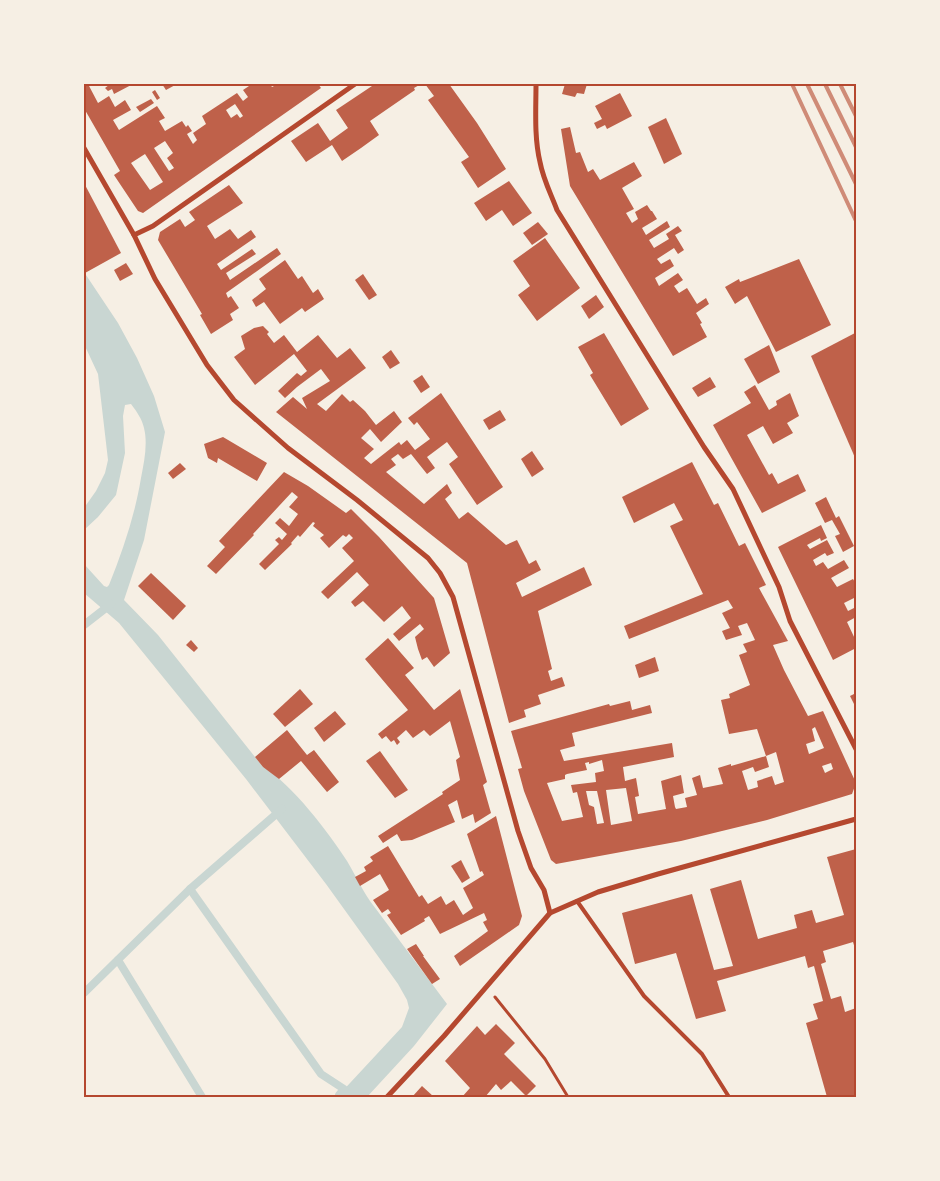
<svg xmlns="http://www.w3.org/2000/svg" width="940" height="1181" viewBox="0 0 940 1181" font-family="Helvetica,sans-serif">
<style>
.water{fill:#c9d6d2}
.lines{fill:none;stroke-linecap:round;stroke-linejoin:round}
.stream{stroke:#c9d6d2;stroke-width:8}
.building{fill:#bf614a;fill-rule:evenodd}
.path{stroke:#b5482f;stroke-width:3}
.service{stroke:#b5482f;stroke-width:4}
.minor{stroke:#b5482f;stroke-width:5}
.rail{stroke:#cf8b77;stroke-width:4}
.neatline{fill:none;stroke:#b5482f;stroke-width:2}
</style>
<rect width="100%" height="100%" fill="#f6efe4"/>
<!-- water -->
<path class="water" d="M84 272 118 323 137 358 154 396 165 432 144 540 124 600 158 635 263 767C293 785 328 832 347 861 355 874 361 888 370 901L447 1004 414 1046 367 1097H337L402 1027 409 1008 407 1000 398 984 326 884 246 779 119 623 84 593V564L104 586 107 587 109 585C123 550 135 515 141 478 144 462 148 444 144 428 142 419 137 412 131 404L125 405 123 416 125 453 116 495 98 517 84 530V508L96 491 105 473 108 460 98 374 84 344Z"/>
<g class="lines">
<!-- stream -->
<g class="stream">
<path d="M84 625 111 604"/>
<path d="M190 889 321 1074 344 1089 339 1095 340 1097"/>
<path d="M118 960 202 1097"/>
<path d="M84 993 190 889 282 809"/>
</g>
</g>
<!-- building -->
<g class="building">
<path d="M88 84 98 103 109 96 115 107 125 100 131 110 113 120 119 130 157 106 165 118 159 121 165 131 182 121 186 127 188 125 192 131 187 134 193 144 197 140 193 133 206 124 202 116 237 93 243 101 248 97 243 90 252 84H270L272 87 278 84H318L321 88 143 213 138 211 114 175 120 171 85 110H84V86ZM235 104 243 116 240 118 237 114 231 118 226 110ZM165 141 173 153 167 158 174 168 169 171 154 148ZM145 154 163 182 150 190 131 163Z"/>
<path d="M109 84H133L114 94 112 89 108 91 105 88 109 85Z"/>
<path d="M162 84H177L166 90Z"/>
<path d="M375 84H421L414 88 415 90 370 121 379 135 361 148 342 161 332 145 306 162 291 141 318 123 330 141 348 128 336 110Z"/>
<path d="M425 84H449L477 123 506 169 478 188 461 162 469 157 428 100 434 96Z"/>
<path d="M565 84H587L584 94 577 93 575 97 562 94Z"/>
<path d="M155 90 160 98 157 100 152 92Z"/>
<path d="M620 93 632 116 607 129 605 125 597 129 594 123 602 119 595 106Z"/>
<path d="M151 99 154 103 140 112 136 107Z"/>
<path d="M666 118 682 154 664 164 648 127Z"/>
<path d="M570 127 576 153 580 152 588 172 593 169 600 180 634 162 642 176 622 188 634 209 626 213 632 223 638 219 635 212 647 205 651 211H652L657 219 642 228 646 235 667 221 670 227 649 240 654 248 669 239 666 234 678 226 682 231 675 235 684 250 678 254 674 248 657 259 661 264 670 259 674 266 655 278 659 286 678 273 683 280 674 286 679 293 687 288 697 304 706 298 709 304 696 313 702 323 700 324 707 337 673 356 570 186 561 129Z"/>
<path d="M509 181 532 213 513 226 502 210 486 221 474 203Z"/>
<path d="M84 183 121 253 85 273 84 272Z"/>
<path d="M229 185 243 203 207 226 215 239 230 229 238 239 251 230 256 237 217 264 221 270 252 249 256 254 226 273 230 280 277 248 281 254 226 293 228 298 231 296 239 308 230 314 233 320 211 334 200 315 202 314 158 240 160 232 180 219 185 227 195 220 189 212Z"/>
<path d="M538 222 548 234 532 245 523 233Z"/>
<path d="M545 238 580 288 537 321 518 295 530 286 513 261Z"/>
<path d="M799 259 831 325 776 352 747 296 735 304 725 287 739 279 740 282Z"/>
<path d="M285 260 298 279 302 276 313 293 318 289 324 299 305 312 302 308 280 324 264 302 256 307 252 300 266 289 259 279Z"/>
<path d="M126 263 133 274 120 281 114 270Z"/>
<path d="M363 274 377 295 369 300 355 280Z"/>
<path d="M596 295 604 307 589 319 581 306Z"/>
<path d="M263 326 269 332 267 334 274 343 284 335 297 352 318 335 337 358 350 348 366 368 317 404 326 411 342 394 350 402 353 400 365 411 376 425 394 411 402 422 381 442 370 429 361 438 374 449 364 458 371 464 399 442 401 445 407 440 415 450 430 439 417 422 414 425 408 418 441 393 503 487 477 505 449 464 458 457 447 442 427 457 435 468 427 474 411 454 403 459 398 454 391 459 396 465 386 472 424 504 447 484 452 493 445 499 459 519 468 512 506 545 517 540 529 564 536 560 541 570 516 583 522 597 584 567 592 585 538 611 552 669 548 671 551 681 562 677 565 686 538 695 541 704 524 710 526 717 509 723 467 563 276 412 293 397 307 409 302 398 330 381 321 369 297 387 285 398 278 391 297 373 301 376 307 371 294 354 255 385 234 357 245 349 241 336 254 328Z"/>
<path d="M604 333 649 409 621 426 590 375 593 373 578 347Z"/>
<path d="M855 333 856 335V460L811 356Z"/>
<path d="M769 345 780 372 758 384 744 359Z"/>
<path d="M391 350 400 363 390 369 382 357Z"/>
<path d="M422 375 430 387 421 393 413 381Z"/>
<path d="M710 377 716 387 698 397 692 388Z"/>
<path d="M755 385 769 410 777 405 776 401 790 393 799 416 787 423 793 433 773 444 763 426 747 435 769 475 772 473 778 484 798 474 806 491 762 513 713 425 751 403 744 392Z"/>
<path d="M500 410 506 420 489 430 483 420Z"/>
<path d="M223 437 267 463 257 481 218 458 217 463 208 458 204 444Z"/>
<path d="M532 451 544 469 532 477 521 459Z"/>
<path d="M692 462 714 505 718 503 739 546 745 543 766 585 759 588 788 641 773 645 784 670 808 716 823 711 856 783 852 794 767 820 681 841 556 864 551 860 524 791 518 769 522 768 511 731 609 704 610 706 630 701 632 710 650 705 652 713 572 733 575 746 560 750 564 761 672 743 674 757 623 767 625 781 636 778 639 796 635 797 638 814 666 809 661 781 681 775 684 793 673 796 675 807 676 809 687 807 685 798 697 795 692 778 700 775 703 788 723 784 718 768 731 764V766L766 756 757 729 729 734 721 700 730 698 729 694 750 685 739 655 747 652 743 644 755 640 747 623 738 626 742 635 726 640 722 631 730 628 722 613 733 608 728 600 629 639 624 626 703 594 670 526 683 520 674 503 634 523 622 497ZM815 727 824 748 809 754 806 744 815 741 812 729ZM776 752 784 782 775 785 772 776 757 781 758 787 748 790 742 771 753 767 755 772 769 767 766 756ZM602 760 604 771 595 773 596 782 571 785 573 793 577 792 583 817 562 821 547 783 565 779V775L567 774 587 770 585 763 589 762V764ZM831 763 833 769 825 773 822 766ZM626 788 632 821 611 825 606 790ZM586 791H597L604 823 597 824 594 807 589 805Z"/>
<path d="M180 463 186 469 173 479 168 473Z"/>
<path d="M284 472 308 486 346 513 351 509 379 537 434 598 450 653 434 667 427 657 422 660 418 649 415 637 424 629 420 624 399 641 393 634 411 618 402 606 384 622 363 601 355 607 351 602 369 585 357 572 328 599 321 592 354 561 342 548 353 538 349 534 346 537 343 535 329 548 320 538 324 535 313 526 315 523 313 522 300 537 298 535 291 543 292 544 265 570 259 564 279 544 275 540 279 537 282 540 287 534 275 523 280 518 289 526 298 514 289 507 298 497 292 492 253 534 254 535 216 574 207 566 225 547 219 541Z"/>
<path d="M826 497 836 518 839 516 854 546 843 552 835 536 840 534 832 520 825 523 815 503Z"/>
<path d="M821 525 827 538 821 541 820 538 807 545 810 549 827 540 834 553 827 556 825 553 813 560 816 566 823 562 828 569 844 560 849 568 831 578 837 587 853 579 856 584V597L844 603 848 611 856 607V617L847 622 855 639 856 638V648L833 660 778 547Z"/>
<path d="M151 573 186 606 173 620 138 586Z"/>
<path d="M388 638 414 668 405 675 434 710 460 689 487 782 483 785 491 813 475 823 473 814 462 819 457 800 448 805 455 822 412 840 401 841 397 834 383 843 378 836 443 794 442 792 460 780 456 760 460 757 450 721 430 736 424 730 413 738 406 730 397 738 400 742 397 745 394 740 391 742 386 736 382 739 378 734 408 710 365 659Z"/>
<path d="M191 640 198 648 194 652 186 645Z"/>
<path d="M655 657 659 671 639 678 635 665Z"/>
<path d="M300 689 313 704 285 727 273 714Z"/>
<path d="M856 693V708L850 696Z"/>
<path d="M335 711 346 724 324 742 314 728Z"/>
<path d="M287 730 307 755 314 750 339 782 327 792 301 761 279 779 263 767 255 757Z"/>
<path d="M380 751 408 790 395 798 366 761Z"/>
<path d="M496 816 522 916 519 925 460 966 454 956 488 931 483 922 487 920 484 913 440 934 429 916 424 919 425 921 401 935 387 915 391 913 388 909 382 913 373 900 389 890 380 874 360 886 355 877 366 871 364 867 373 861 370 857 388 846 419 897 422 895 428 904 441 896 446 905 454 900 463 915 473 908 463 888 484 875 482 871 480 872 467 834Z"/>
<path d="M856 849V952L853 942 823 951 826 962 821 964 831 999 841 996 845 1012 856 1008V1097H827L806 1023 818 1019 813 1004 823 1001 814 966 808 968 805 956 717 981 726 1011 696 1019 676 953 635 964 622 913 692 894 714 970 733 966 710 889 741 880 758 939 797 928 794 915 812 910 816 923 844 915 827 857Z"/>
<path d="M461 860 470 878 462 883 451 866Z"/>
<path d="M416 944 424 956H423L440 979 432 984 407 949Z"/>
<path d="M496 1024 515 1043 504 1054 536 1086 526 1096 511 1081 501 1090 496 1084 485 1097H462L470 1088 445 1061 477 1026 485 1035Z"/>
<path d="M422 1086 434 1097H412Z"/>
</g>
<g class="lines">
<!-- path -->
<path class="path" d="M495 997 545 1059 568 1097"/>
<!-- service -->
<path class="service" d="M577 901 644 996 702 1054 729 1097"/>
<!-- minor -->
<g class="minor">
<path d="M536 84C536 109 534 137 540 162 543 179 551 194 557 210L704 447 733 489 779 587 790 621 856 749"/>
<path d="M84 148 134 235 155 279 207 365 234 400 288 448 357 500 428 558 440 573 453 597 518 831 531 868 544 890 550 913"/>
<path d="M134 235 153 226 355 84"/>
<path d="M387 1097 444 1036 550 913 598 892 658 874 856 819"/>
</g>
<!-- rail -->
<g class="rail">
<path d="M792 84 856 221"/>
<path d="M807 84 856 184"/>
<path d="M825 84 856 147"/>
<path d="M840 84 856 116"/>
</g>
</g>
<!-- border -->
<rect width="940" height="1181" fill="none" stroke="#f6efe4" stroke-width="170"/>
<rect x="85" y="85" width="770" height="1011" class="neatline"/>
</svg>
